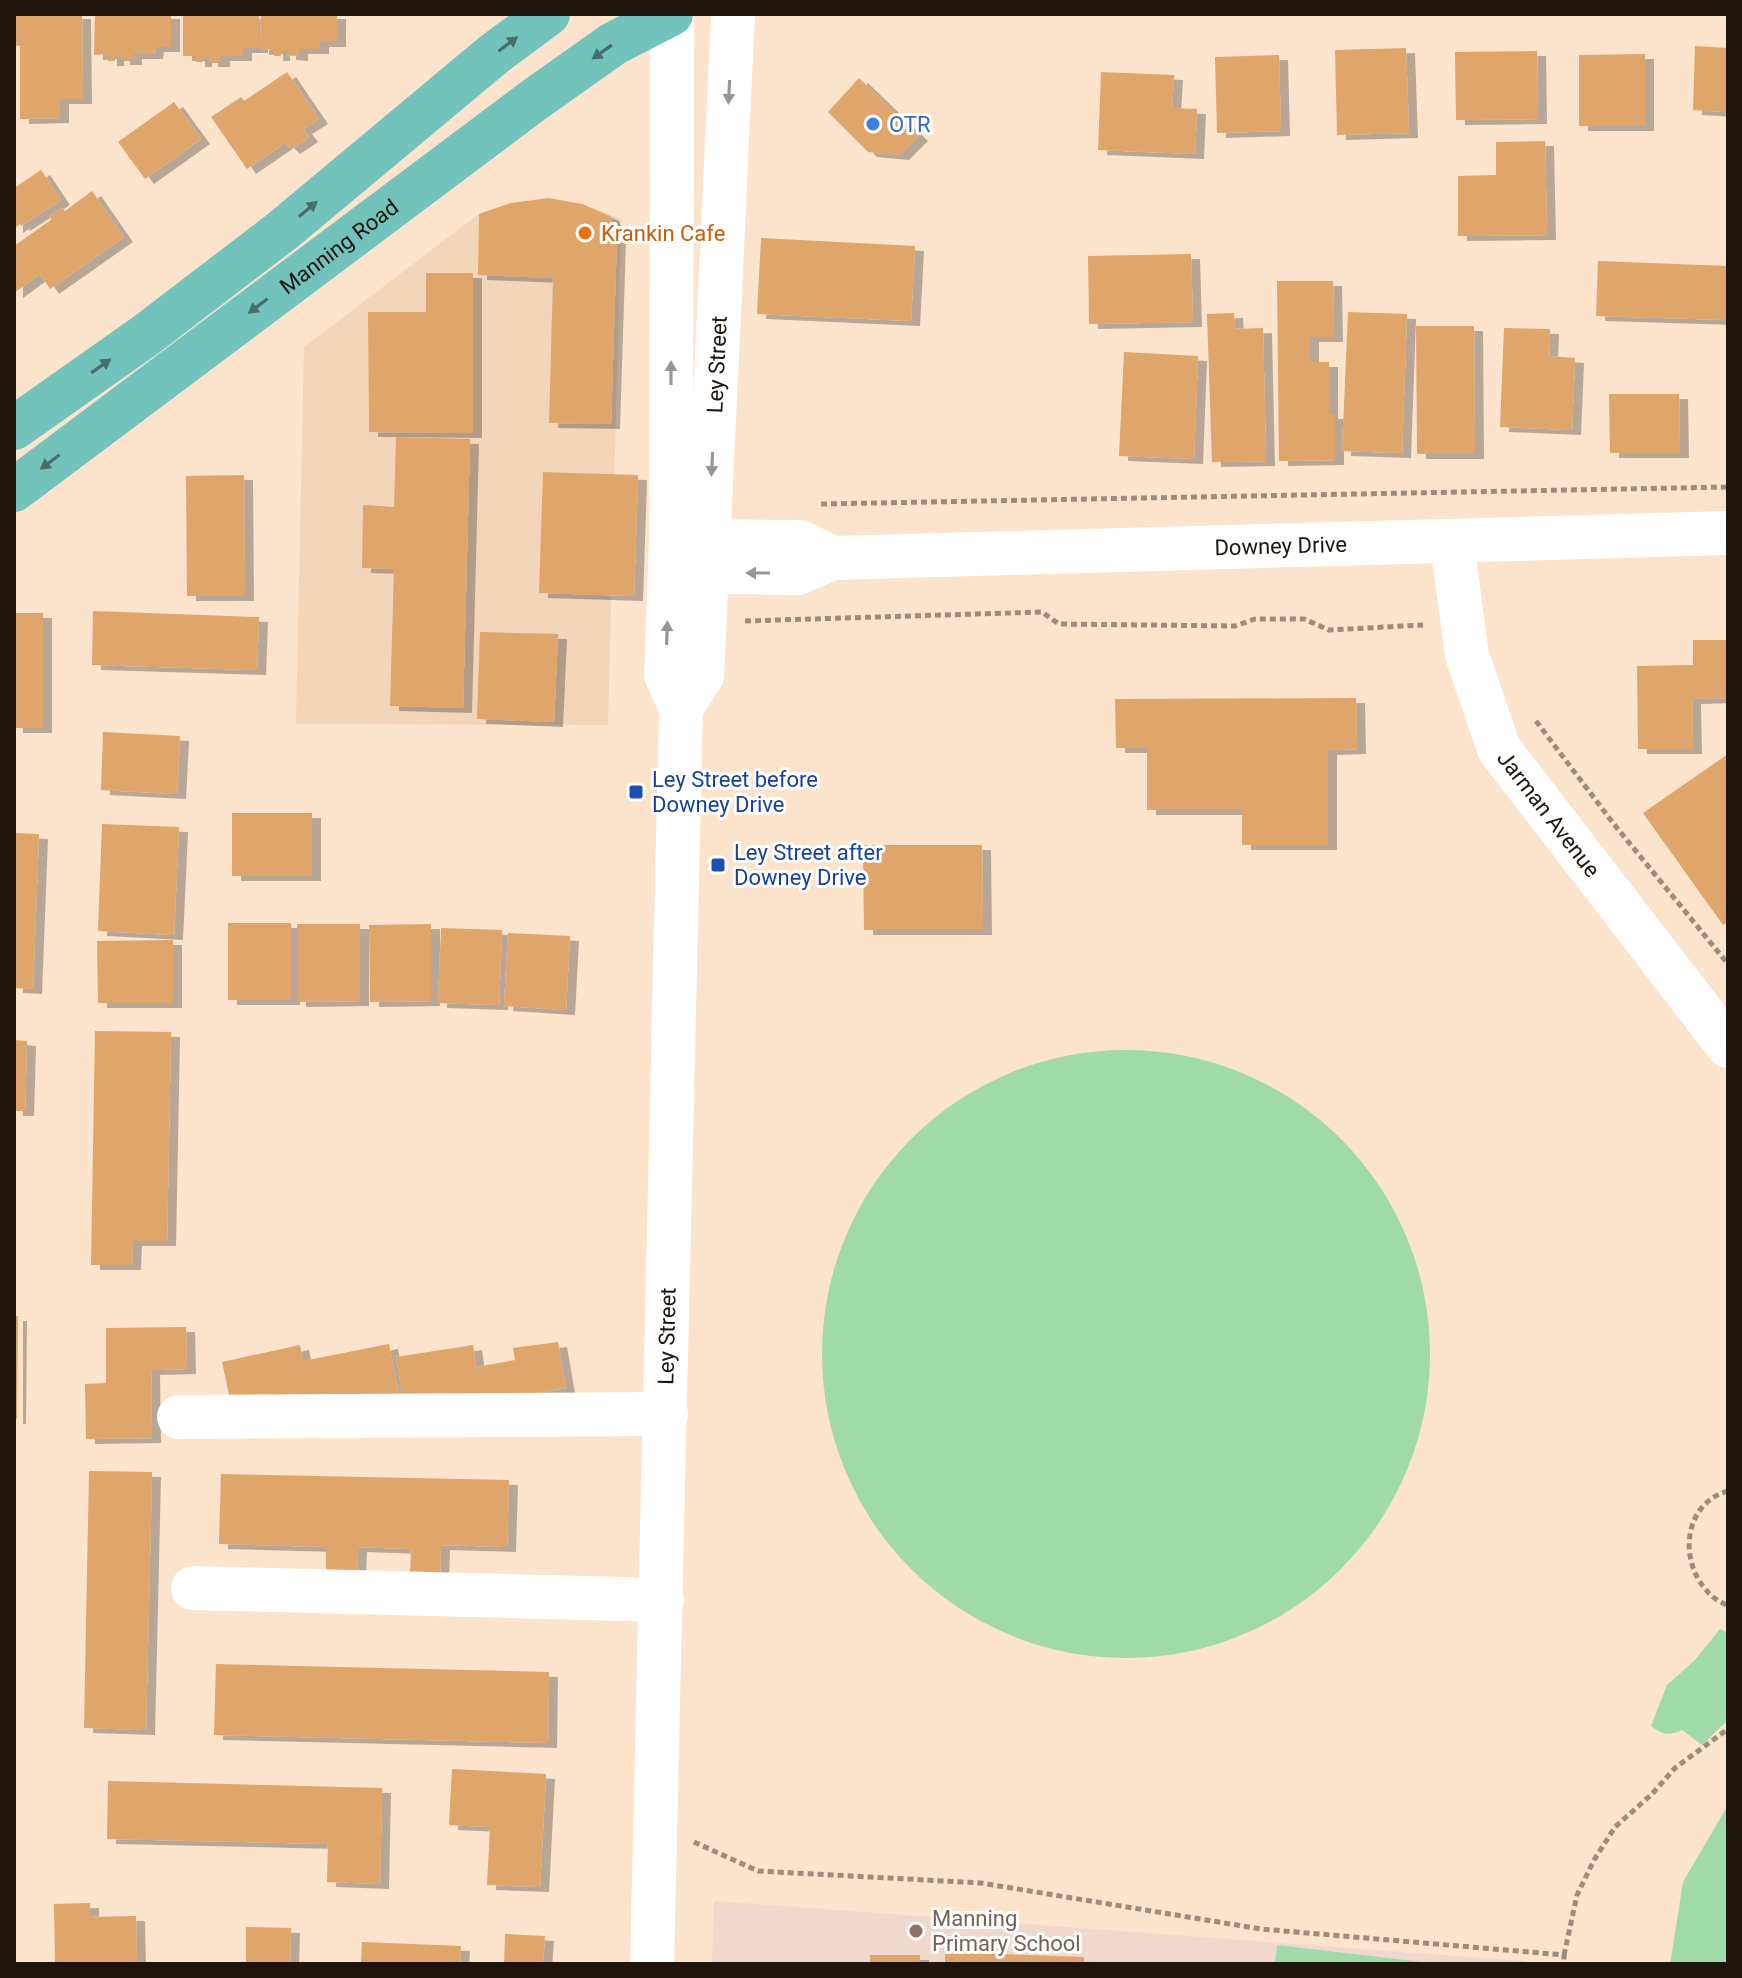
<svg xmlns="http://www.w3.org/2000/svg" width="1742" height="1978" viewBox="0 0 1742 1978" font-family="Roboto,sans-serif">
<style>
.built{fill:#f3d5b9}
.education{fill:#f0d8cd}
.green{fill:#a1daa9}
.building{fill:#dfa56a;filter:url(#shadow)}
.lines{fill:none;stroke-linecap:round;stroke-linejoin:round}
.path{stroke:#9d8c7b;stroke-width:5;stroke-dasharray:6 4;stroke-linecap:butt}
.minor{stroke:#fff;stroke-width:44}
.major{stroke:#73c3bd;stroke-width:44}
.oneway{fill:#486c66}
.oneway2{fill:#9a9693}
.shop-dot{fill:#3f7fe0;stroke:#fff;stroke-width:3}
.food-dot{fill:#e8710a;stroke:#fff;stroke-width:3}
.transit-dot{fill:#1a4fb4;stroke:#fff;stroke-width:3}
.education-dot{fill:#8d6e63;stroke:#fff;stroke-width:3}
.labels{text-anchor:middle;dominant-baseline:central;stroke-width:6;stroke-linejoin:round;paint-order:stroke}
.shop-label{font-size:22px;fill:#366cbe;stroke:#fff;text-anchor:start}
.food-label{font-size:22px;fill:#c56008;stroke:#fff;text-anchor:start}
.street-label{font-size:22px;fill:#1e160e;stroke:#fff}
.transit-label{font-size:22px;fill:#164399;stroke:#fff;text-anchor:start}
.education-label{font-size:22px;fill:#785e54;stroke:#fff;text-anchor:start}
</style>
<defs>
<filter id="shadow"><feDropShadow dx="9" dy="5" stdDeviation="0" flood-color="#0004"/></filter>
</defs>
<rect width="100%" height="100%" fill="#fbe3cc"/>
<!-- built -->
<path class="built" d="M511 203 582 204 621 219 608 725 296 724 304 347 479 214Z"/>
<!-- education -->
<path class="education" d="M714 1901 1524 1961V1964H712Z"/>
<!-- green -->
<g class="green">
<circle cx="1126" cy="1354" r="304"/>
<path d="M1720 1629 1728 1633V1720L1702 1745 1682 1730C1669 1736 1662 1735 1651 1726L1667 1685 1695 1660Z"/>
<path d="M1728 1805V1964H1670L1683 1882Z"/>
<path d="M1277 1945 1439 1964H1275Z"/>
</g>
<!-- building -->
<g class="building">
<path d="M14 14H82L83 99H60V118L20 119V46L14 45Z"/>
<path d="M95 14H171V47H155L154 54H133V60H121V56H115V61H108V54L94 55Z"/>
<path d="M183 14H259V48H243V56H221V62H209V58H203V62H196V56H183Z"/>
<path d="M261 14H337V42H320V49H299V56L287 55V51H281V56H274V49L260 50Z"/>
<path d="M1695 46 1728 48V112L1693 110Z"/>
<path d="M1406 48 1409 133 1337 135 1335 50Z"/>
<path d="M1537 51 1538 119 1456 120 1455 52Z"/>
<path d="M1645 54V126H1579V55Z"/>
<path d="M1279 55 1281 131 1217 133 1215 57Z"/>
<path d="M287 72 319 119 303 129 309 137 291 149 285 143 247 169 211 117 241 97 244 101Z"/>
<path d="M1101 72 1174 75 1172 108 1197 109 1195 154 1098 150Z"/>
<path d="M859 78 919 136 900 155 868 152 828 112Z"/>
<path d="M174 102 201 139 145 179 118 142Z"/>
<path d="M1545 141 1547 235 1458 236V176L1496 175V142Z"/>
<path d="M41 170 61 200 21 226 20 224 14 228V188Z"/>
<path d="M92 191 124 237 50 289 40 274 14 293V246L51 220 50 216 63 208 65 211Z"/>
<path d="M549 198 582 204 610 216 617 235 611 424 549 423 553 278 478 275 479 214 511 203Z"/>
<path d="M761 238 915 246 911 321 757 314Z"/>
<path d="M1191 254 1193 322 1089 324 1088 256Z"/>
<path d="M1598 261 1728 266V320L1596 316Z"/>
<path d="M426 273H473V433L369 432 368 312H426Z"/>
<path d="M1277 281H1333L1334 337H1310V362H1329V414H1335V460L1279 461Z"/>
<path d="M1348 312 1407 314 1402 453 1342 451Z"/>
<path d="M1234 313 1235 329 1263 328 1266 461 1212 462 1207 314Z"/>
<path d="M1416 326H1474L1475 454H1417Z"/>
<path d="M1504 328 1550 329 1549 356 1575 358 1572 430 1500 427Z"/>
<path d="M1124 352 1198 356 1194 459 1119 456Z"/>
<path d="M1609 394H1679L1680 453H1610Z"/>
<path d="M396 437 470 439 463 708 390 706 394 569 362 568 363 505 394 507Z"/>
<path d="M543 472 638 475 634 596 539 593Z"/>
<path d="M244 475 245 596H187L186 476Z"/>
<path d="M93 611 259 617 257 670 92 665Z"/>
<rect x="14" y="613" width="29" height="115"/>
<path d="M480 632 558 634 554 722 477 719Z"/>
<path d="M1693 640H1728V698L1692 699 1693 749H1638L1637 666 1693 665Z"/>
<path d="M1356 698 1357 749 1328 750V845H1242V810H1147V748H1116L1115 699Z"/>
<path d="M103 732 180 736 177 794 101 790Z"/>
<path d="M1728 754V922L1723 925 1643 813Z"/>
<rect x="232" y="813" width="80" height="63"/>
<path d="M102 824 179 827 174 935 98 931Z"/>
<path d="M14 833 39 834 33 989 14 988Z"/>
<path d="M863 845H982L983 930H864Z"/>
<rect x="228" y="923" width="63" height="77"/>
<path d="M297 924H360V1001L297 1002Z"/>
<path d="M431 924V1001L370 1002 369 925Z"/>
<path d="M441 928 502 930 499 1005 438 1003Z"/>
<path d="M508 933 570 936 566 1010 504 1006Z"/>
<path d="M173 940V1003H98L97 941Z"/>
<path d="M95 1031 171 1032 167 1241H133L132 1265H91Z"/>
<path d="M14 1040 27 1041 25 1111H14Z"/>
<path d="M14 1316H18L17 1419H14Z"/>
<path d="M186 1327 187 1369 151 1370 152 1438 86 1439 85 1384 106 1383V1328Z"/>
<path d="M558 1342 566 1388 543 1392 544 1404 408 1426 396 1357 473 1345 476 1367 515 1360 513 1348Z"/>
<path d="M389 1344 400 1398 237 1432 222 1362 300 1345 303 1361Z"/>
<path d="M89 1471 152 1472 146 1730 84 1728Z"/>
<path d="M221 1474 509 1480 507 1547 441 1545 440 1576 410 1575 411 1549 358 1547 357 1572 326 1571V1547L219 1544Z"/>
<path d="M216 1664 549 1672 548 1743 214 1735Z"/>
<path d="M452 1769 546 1774 540 1887 487 1885 490 1827 449 1825Z"/>
<path d="M108 1781 382 1788 380 1884 327 1882 328 1844 107 1839Z"/>
<path d="M90 1903V1917L136 1916 137 1964H55L54 1904Z"/>
<path d="M246 1927 291 1928 290 1964H246Z"/>
<path d="M505 1934 545 1936 543 1964H504Z"/>
<path d="M362 1942 461 1946 460 1964H361Z"/>
<path d="M945 1952 1084 1957V1964H945Z"/>
<rect x="870" y="1955" width="50" height="9"/>
</g>
<g class="lines">
<!-- path -->
<g class="path">
<path d="M821 504 1728 487"/>
<path d="M745 621 1042 612 1059 624 1235 626 1255 619H1304L1329 630 1423 625"/>
<path d="M1536 721 1613 823 1728 964"/>
<path d="M1728 1491C1684 1503 1678 1560 1707 1591 1712 1598 1721 1602 1728 1606"/>
<path d="M694 1842 758 1871 981 1883 1261 1929 1564 1955V1964"/>
<path d="M1564 1955 1577 1895 1594 1860 1615 1827 1652 1794 1675 1768 1728 1729"/>
</g>
<!-- minor -->
<g class="minor">
<path d="M679 541 800 542 833 558"/>
<path id="s1" d="M1452 543 1467 655 1499 749 1728 1046"/>
<path id="s2" d="M670 571 798 573 833 558 1728 533"/>
<path id="s3" d="M681 708 702 676 733 14"/>
<path d="M179 1417 666 1414"/>
<path d="M193 1588 662 1600"/>
<path id="s4" d="M652 1964 681 708 666 675 671 541 672 14"/>
</g>
<!-- major -->
<g class="major">
<path d="M14 428 146 335 282 231 494 54 548 14"/>
<path id="s5" d="M14 490 534 100 613 44 671 14"/>
</g>
</g>
<!-- one-way arrows -->
<defs><path id="oneway-solid" d="M-6-.8H1V-3.2L6.5 0L1 3.2V.8H-6Z" transform="scale(2)"/></defs>
<g class="oneway">
<use href="#oneway-solid" transform="translate(508 44) rotate(-37)"/>
<use href="#oneway-solid" transform="translate(602 52) rotate(145)"/>
<use href="#oneway-solid" transform="translate(308 209) rotate(-40)"/>
<use href="#oneway-solid" transform="translate(258 306) rotate(143)"/>
<use href="#oneway-solid" transform="translate(101 366) rotate(-35)"/>
<use href="#oneway-solid" transform="translate(50 462) rotate(143)"/>
</g>
<g class="oneway2">
<use href="#oneway-solid" transform="translate(729 92) rotate(93)"/>
<use href="#oneway-solid" transform="translate(671 373) rotate(-90)"/>
<use href="#oneway-solid" transform="translate(712 464) rotate(93)"/>
<use href="#oneway-solid" transform="translate(758 573) rotate(180)"/>
<use href="#oneway-solid" transform="translate(667 633) rotate(-88)"/>
</g>
<!-- markers -->
<circle class="shop-dot" cx="873" cy="124" r="8"/>
<circle class="food-dot" cx="585" cy="233" r="8"/>
<g class="transit-dot">
<rect x="628" y="784" width="16" height="16" rx="4"/>
<rect x="710" y="857" width="16" height="16" rx="4"/>
</g>
<circle class="education-dot" cx="916" cy="1931" r="8"/>
<g class="labels">
<!-- shop labels -->
<g class="shop-label">
<text x="889" y="124">OTR</text>
</g>
<!-- food labels -->
<g class="food-label">
<text x="601" y="233">Krankin Cafe</text>
</g>
<!-- street labels -->
<g class="street-label">
<text stroke="none"><textPath href="#s5" startOffset="406">Manning Road</textPath></text>
<text stroke="none"><textPath href="#s3" startOffset="350">Ley Street</textPath></text>
<text stroke="none"><textPath href="#s2" startOffset="614">Downey Drive</textPath></text>
<text stroke="none"><textPath href="#s1" startOffset="294">Jarman Avenue</textPath></text>
<text stroke="none"><textPath href="#s4" startOffset="628">Ley Street</textPath></text>
</g>
<!-- transit labels -->
<g class="transit-label">
<text x="652" y="779">Ley Street before<tspan x="652" dy="25">Downey Drive</tspan></text>
<text x="734" y="852">Ley Street after<tspan x="734" dy="25">Downey Drive</tspan></text>
</g>
<!-- education labels -->
<g class="education-label">
<text x="932" y="1918">Manning<tspan x="932" dy="25">Primary School</tspan></text>
</g>
</g>
<!-- border -->
<rect width="1742" height="1978" fill="none" stroke="#1e160e" stroke-width="32"/>
</svg>
